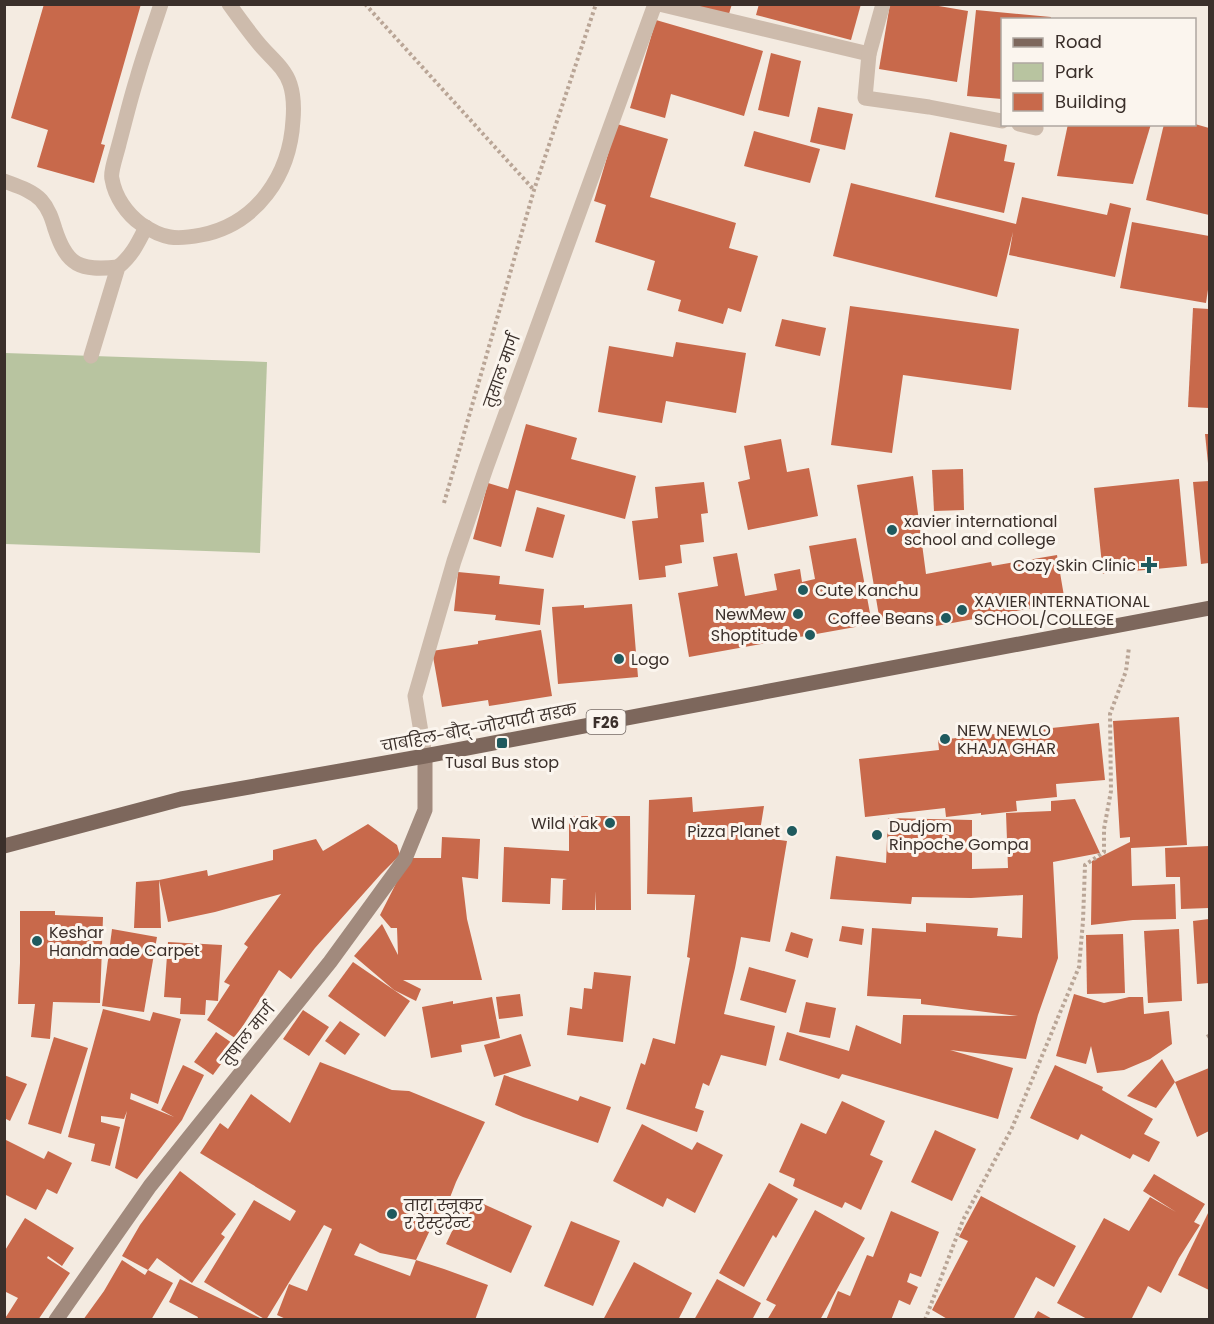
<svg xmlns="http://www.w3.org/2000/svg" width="1214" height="1324" viewBox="0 0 1214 1324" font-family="Poppins,'Noto Sans Devanagari',sans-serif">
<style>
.green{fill:#b8c4a0}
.building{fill:#c8694b}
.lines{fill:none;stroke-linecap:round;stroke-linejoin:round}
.path{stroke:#b9a596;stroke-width:4;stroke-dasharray:3 3;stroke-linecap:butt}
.lane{stroke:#cdbbac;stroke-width:15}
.street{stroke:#cdbbac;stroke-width:15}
.secondary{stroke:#a18a7d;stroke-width:15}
.primary{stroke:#7d675c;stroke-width:15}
.poi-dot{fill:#1f5a5e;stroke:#fbf5ee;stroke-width:2}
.labels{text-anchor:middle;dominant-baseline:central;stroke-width:6;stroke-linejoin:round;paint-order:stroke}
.shield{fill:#fbf5ee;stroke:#756b66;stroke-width:1.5}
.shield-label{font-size:15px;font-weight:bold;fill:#3b302b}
.street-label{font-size:16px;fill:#3b302b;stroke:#fbf5ee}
.poi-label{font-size:16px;fill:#3b302b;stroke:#fbf5ee;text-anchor:start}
</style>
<rect width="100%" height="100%" fill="#f4ebe1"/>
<!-- green -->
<path class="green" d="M5 353 267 362 260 553 5 544Z"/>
<!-- building -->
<g class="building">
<path d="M44 4H141L101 144 105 145 94 183 37 167 48 130 11 118Z"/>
<path d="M688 4H732L728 17Z"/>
<path d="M759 4H861L851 40 756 15Z"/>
<path d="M890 4H927L968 11 957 82 879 69Z"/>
<path d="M976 10 1051 17V20H1002V99L967 96Z"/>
<path d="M656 20 763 51 744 116 671 94 665 118 630 108Z"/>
<path d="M771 53 801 61 789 117 758 110Z"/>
<path d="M818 107 853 114 845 150 810 142Z"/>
<path d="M617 124 668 139 650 197 736 223 729 248 758 256 741 312 728 308 723 324 678 311 681 300 647 290 655 261 595 242 606 205 594 201Z"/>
<path d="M1068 124H1151L1133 184 1057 176Z"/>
<path d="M1164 124H1195L1209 128V215L1146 200Z"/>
<path d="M754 131 820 149 810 183 744 166Z"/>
<path d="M950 132 1007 145 1004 161 1015 163 1004 213 935 197Z"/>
<path d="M851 183 1016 224 1022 197 1107 215 1110 203 1131 208 1115 277 1009 255 1013 232 997 297 833 256Z"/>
<path d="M1132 222 1209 236V283L1206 303 1120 288Z"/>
<path d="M850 306 1019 329 1011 390 903 375 892 453 831 445Z"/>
<path d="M1193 308 1209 309V408L1188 407Z"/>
<path d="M782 319 826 328 820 356 775 346Z"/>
<path d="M676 342 746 353 736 413 666 401 662 423 598 412 609 346 673 357Z"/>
<path d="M526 424 577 438 571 459 636 476 625 519 516 490 501 547 473 539 488 483 508 489Z"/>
<path d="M1205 434H1209V463H1208Z"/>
<path d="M781 439 787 472 809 468 818 516 748 530 738 482 750 479 744 446Z"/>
<path d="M963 469 964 510 934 511 932 470Z"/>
<path d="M913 476 926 574 991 562 992 566 1057 555 1065 602 936 626 934 614 880 622 857 485Z"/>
<path d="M1179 479 1187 566 1103 574 1094 488Z"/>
<path d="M1209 481V563L1201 564 1193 482Z"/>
<path d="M704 482 708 513 701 514 704 542 680 545 682 563 665 566 666 577 639 580 632 521 658 518 655 487Z"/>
<path d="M537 507 565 515 553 558 525 551Z"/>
<path d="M856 538 872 624 689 657 678 593 718 586 713 557 737 553 745 596 777 590 774 574 800 569 802 582 815 579 809 546Z"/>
<path d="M458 572 500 576 499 584 544 589 540 625 495 620 496 615 454 611Z"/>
<path d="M632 604 638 677 558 684 552 607 584 605V608Z"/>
<path d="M541 630 552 696 489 706 488 700 442 707 432 651 478 644V641Z"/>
<path d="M1179 717 1187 845 1131 848 1132 886 1175 884 1176 919 1133 920 1091 925 1092 861 1130 842V837L1120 838 1113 721Z"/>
<path d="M1099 723 1105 780 1056 784 1057 797 1016 801 1017 811 981 815V813L946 817 945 808 865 817 859 759 939 750 938 740Z"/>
<path d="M692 797 693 812 764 806 759 837 787 841 770 942 741 937 735 968 724 1014 775 1026 766 1066 721 1055 709 1086 703 1083 695 1108 704 1111 697 1132 626 1109 641 1063 645 1065 653 1038 675 1044 690 958 687 957 695 895 647 894 649 800Z"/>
<path d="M1075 799 1100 853 1053 862 1058 958 1038 1015 1026 1059 950 1050 1013 1068 998 1119 842 1074 839 1079 779 1060 787 1032 849 1051 856 1025 901 1044 903 1015 1018 1016 921 1004V999L867 996 872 928 926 932V923L998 928 997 936 1022 938 1023 895 971 898 912 897 911 904 830 899 836 856 886 863 888 818 972 820V869L1008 868 1006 813 1051 811V801Z"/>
<path d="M569 816H630L631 910H596V891L595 910H562L563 880 567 879 551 878 550 904 502 902 504 847 569 851Z"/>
<path d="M368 824 397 845 400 855 381 874 315 948 291 979 279 970 235 1038 207 1020 230 985 224 982 248 947 244 944 281 894 215 912 168 922 159 880 161 928H134L136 882 159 880 207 870 208 876 273 860V850L316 839 323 851Z"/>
<path d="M442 837 480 839 478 879 462 877 467 919 482 980H403L421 989 416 1001 394 990 354 956 382 924 398 955 397 928H391L380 915 409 858H441Z"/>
<path d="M1209 846V908L1181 909 1180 877H1166L1165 848Z"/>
<path d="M20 911H55V915L103 917 100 1003 53 1002 50 1039 31 1037 35 1004H18L20 963Z"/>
<path d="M1209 919V983L1197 984 1193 921Z"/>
<path d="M842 926 864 929 862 945 839 941Z"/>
<path d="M112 929 157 937 144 1012 102 1006Z"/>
<path d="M1179 929 1182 1001 1148 1003 1144 931Z"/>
<path d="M791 932 813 939 808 958 785 951Z"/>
<path d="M1123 934 1125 993 1087 994 1086 935Z"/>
<path d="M168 942 222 945 218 1001 206 1000 205 1015 180 1014 181 998 164 997Z"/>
<path d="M353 962 410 1001 385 1037 328 996Z"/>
<path d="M749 967 796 980 786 1013 740 1000Z"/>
<path d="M594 972 631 976 623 1042 567 1035 570 1007 582 1009 584 988 592 989Z"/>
<path d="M520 994 523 1016 499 1019 496 997Z"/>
<path d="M1074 994 1104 1003 1129 997H1143L1144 1014 1169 1011 1172 1044 1150 1059 1124 1070 1097 1073 1091 1046 1086 1064 1056 1056Z"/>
<path d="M492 997 500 1038 461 1045 462 1052 431 1058 422 1007 453 1001V1004Z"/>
<path d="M806 1002 836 1008 830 1038 799 1032Z"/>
<path d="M103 1009 150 1021 153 1012 181 1019 158 1104 131 1093 130 1099 174 1117 161 1110 183 1065 204 1075 182 1120 137 1179 115 1168 127 1111 124 1119 101 1116V1122L120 1127 110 1166 91 1161 95 1144 68 1137Z"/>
<path d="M303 1010 329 1027 309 1056 283 1039Z"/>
<path d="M340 1021 360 1034 345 1055 325 1041Z"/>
<path d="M216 1032 235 1045 213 1075 194 1062Z"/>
<path d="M521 1034 531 1066 494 1077 484 1045Z"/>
<path d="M54 1037 88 1048 61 1134 28 1124Z"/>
<path d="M1162 1059 1175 1082 1156 1108 1127 1096Z"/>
<path d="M320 1062 392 1090 409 1091 485 1122 456 1182 442 1218 437 1215 416 1260 380 1253 360 1243 354 1255 410 1276 416 1260 444 1269 488 1285 475 1320H429L426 1318 425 1320H288L277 1315 289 1284 307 1291 332 1229 324 1225 266 1320 204 1282 254 1200 290 1221 296 1211 200 1153 220 1123 228 1129 251 1094 290 1123Z"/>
<path d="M1055 1065 1103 1087 1102 1090 1153 1119 1144 1134 1160 1142 1149 1162 1133 1154 1130 1159 1081 1134 1078 1140 1030 1118Z"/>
<path d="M1209 1068V1131L1197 1137 1175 1082Z"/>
<path d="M4 1075 27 1084 10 1121 4 1118Z"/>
<path d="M504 1075 578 1101 580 1096 611 1107 598 1143 523 1117 495 1105Z"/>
<path d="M842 1101 885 1121 870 1155 883 1161 861 1210 845 1202 842 1208 793 1186 795 1179 779 1172 801 1123 826 1134Z"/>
<path d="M642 1124 692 1150 697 1142 723 1155 695 1213 667 1198 663 1207 613 1181Z"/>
<path d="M935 1130 976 1149 952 1201 911 1182Z"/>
<path d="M4 1139 44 1159 48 1151 72 1163 57 1194 47 1189 36 1210 4 1194Z"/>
<path d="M180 1171 236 1214 221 1234 225 1237 192 1283 157 1258 148 1270 173 1283 151 1320H83L104 1291 122 1260 145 1275 148 1270 122 1256 140 1225Z"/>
<path d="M1154 1174 1205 1204 1194 1222 1200 1225 1179 1258 1161 1293 1148 1286 1131 1320H1089L1057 1303 1104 1218 1129 1231 1150 1197 1176 1212 1143 1191Z"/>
<path d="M769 1183 798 1199 776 1238 773 1235 744 1287 719 1273Z"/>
<path d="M981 1196 1076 1246 1054 1287 1036 1277 1013 1320H949L932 1310 968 1241 959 1237Z"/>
<path d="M468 1197 532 1226 511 1273 446 1244Z"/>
<path d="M815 1210 865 1238 820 1320H767L776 1305 766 1300Z"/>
<path d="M891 1211 939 1232 921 1277 910 1273 907 1282 918 1287 910 1305 899 1300 891 1320H826L838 1291 850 1296 867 1255 873 1257Z"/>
<path d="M1209 1211V1290L1178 1275Z"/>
<path d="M25 1218 74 1248 62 1266 48 1256 47 1258 70 1273 38 1320H4L18 1298 4 1291V1252Z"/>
<path d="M571 1221 620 1241 593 1306 544 1286Z"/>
<path d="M634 1262 692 1293 678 1320H603Z"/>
<path d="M180 1279 264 1320H197L198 1317 169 1302Z"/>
<path d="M717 1279 761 1303 752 1320H694Z"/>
<path d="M1038 1311 1054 1320H1033Z"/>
</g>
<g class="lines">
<!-- path -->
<g class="path">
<path d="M365 4 534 190"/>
<path d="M444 503 534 190 596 4"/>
<path d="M1207 1037 1210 1035"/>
<path d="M925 1320 963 1220 1012 1128 1079 967 1083 921 1085 865 1104 852V829L1111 791 1110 714 1126 671 1129 647"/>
</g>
<!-- lane -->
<g class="lane">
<path d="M161 4C153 29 144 53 137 78 130 100 125 122 119 144 117 153 110 172 112 179 115 197 127 214 141 224 163 239 176 240 201 235 257 224 290 175 293 120 294 108 294 96 290 84 285 68 270 57 260 45 249 32 239 18 229 4"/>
<path d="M4 181C17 186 31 190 41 200 49 209 52 219 55 229 67 266 80 271 118 267"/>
<path d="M91 356 118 267C132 256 138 243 146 227"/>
</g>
<!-- street -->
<g class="street">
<path d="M659 4 869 54"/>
<path d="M883 4 869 54 865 98 929 107 1002 121"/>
<path d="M1019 124 1036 128"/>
<path d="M425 756 415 696 454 561 486 468 655 4"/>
</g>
<!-- secondary -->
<path class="secondary" d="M56 1320 150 1186 330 962 405 859 425 810V756"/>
<!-- primary -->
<path class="primary" d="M4 846 181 799 425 756 1210 608"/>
</g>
<!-- markers -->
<g class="poi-dot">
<circle cx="892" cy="530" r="6"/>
<path d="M1146 556h6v6h6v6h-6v6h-6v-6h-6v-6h6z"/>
<circle cx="803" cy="590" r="6"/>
<circle cx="962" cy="610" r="6"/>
<circle cx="798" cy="614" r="6"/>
<circle cx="946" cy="618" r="6"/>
<circle cx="810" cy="635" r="6"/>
<circle cx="619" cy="659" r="6"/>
<circle cx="945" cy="739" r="6"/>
<rect x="496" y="737" width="12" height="12" rx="3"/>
<circle cx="610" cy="823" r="6"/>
<circle cx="792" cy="831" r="6"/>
<circle cx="877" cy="835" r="6"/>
<circle cx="37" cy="941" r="6"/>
<circle cx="392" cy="1214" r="6"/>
</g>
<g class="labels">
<!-- shield labels -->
<rect class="shield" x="586.5" y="710" width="39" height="24" rx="4.5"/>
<g class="shield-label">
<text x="606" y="722">F26</text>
</g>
<!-- street labels -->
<g class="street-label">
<text transform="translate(502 371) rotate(-70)">तुसाल मार्ग</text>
<text transform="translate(479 728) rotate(-11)">चाबहिल-बौद्-जोरपाटी सडक</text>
<text transform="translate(248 1035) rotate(-51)">तुषाल मार्ग</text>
</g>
<!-- poi labels -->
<g class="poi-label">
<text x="904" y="521">xavier international<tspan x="904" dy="18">school and college</tspan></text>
<text x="1136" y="565" text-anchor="end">Cozy Skin Clinic</text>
<text x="815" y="590">Cute Kanchu</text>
<text x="974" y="601">XAVIER INTERNATIONAL<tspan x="974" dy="18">SCHOOL/COLLEGE</tspan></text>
<text x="786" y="614" text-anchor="end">NewMew</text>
<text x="934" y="618" text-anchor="end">Coffee Beans</text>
<text x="798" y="635" text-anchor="end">Shoptitude</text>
<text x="631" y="659">Logo</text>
<text x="957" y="730">NEW NEWLO<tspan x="957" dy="18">KHAJA GHAR</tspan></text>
<text x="502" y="762" text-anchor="middle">Tusal Bus stop</text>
<text x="598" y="823" text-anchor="end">Wild Yak</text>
<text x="889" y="826">Dudjom<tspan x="889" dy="18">Rinpoche Gompa</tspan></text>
<text x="780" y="831" text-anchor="end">Pizza Planet</text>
<text x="49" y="932">Keshar<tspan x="49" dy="18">Handmade Carpet</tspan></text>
<text x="404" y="1205">तारा स्नूकर<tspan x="404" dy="18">र रेस्टुरेन्ट</tspan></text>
</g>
</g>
<!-- border -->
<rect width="1214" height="1324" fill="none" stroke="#3b302b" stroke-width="12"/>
<!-- legend -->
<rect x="1001" y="18" width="195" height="108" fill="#fbf5ee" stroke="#aea6a0" stroke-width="1.5"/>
<rect x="1013" y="38" width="30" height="9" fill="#7d675c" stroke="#aea6a0" stroke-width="1.5"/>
<text x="1055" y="48" font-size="18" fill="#3b302b">Road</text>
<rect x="1013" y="63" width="30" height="18" fill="#b8c4a0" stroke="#aea6a0" stroke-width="1.5"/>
<text x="1055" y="78" font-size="18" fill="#3b302b">Park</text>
<rect x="1013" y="93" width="30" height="18" fill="#c8694b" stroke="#aea6a0" stroke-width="1.5"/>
<text x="1055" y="108" font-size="18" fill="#3b302b">Building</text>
</svg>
